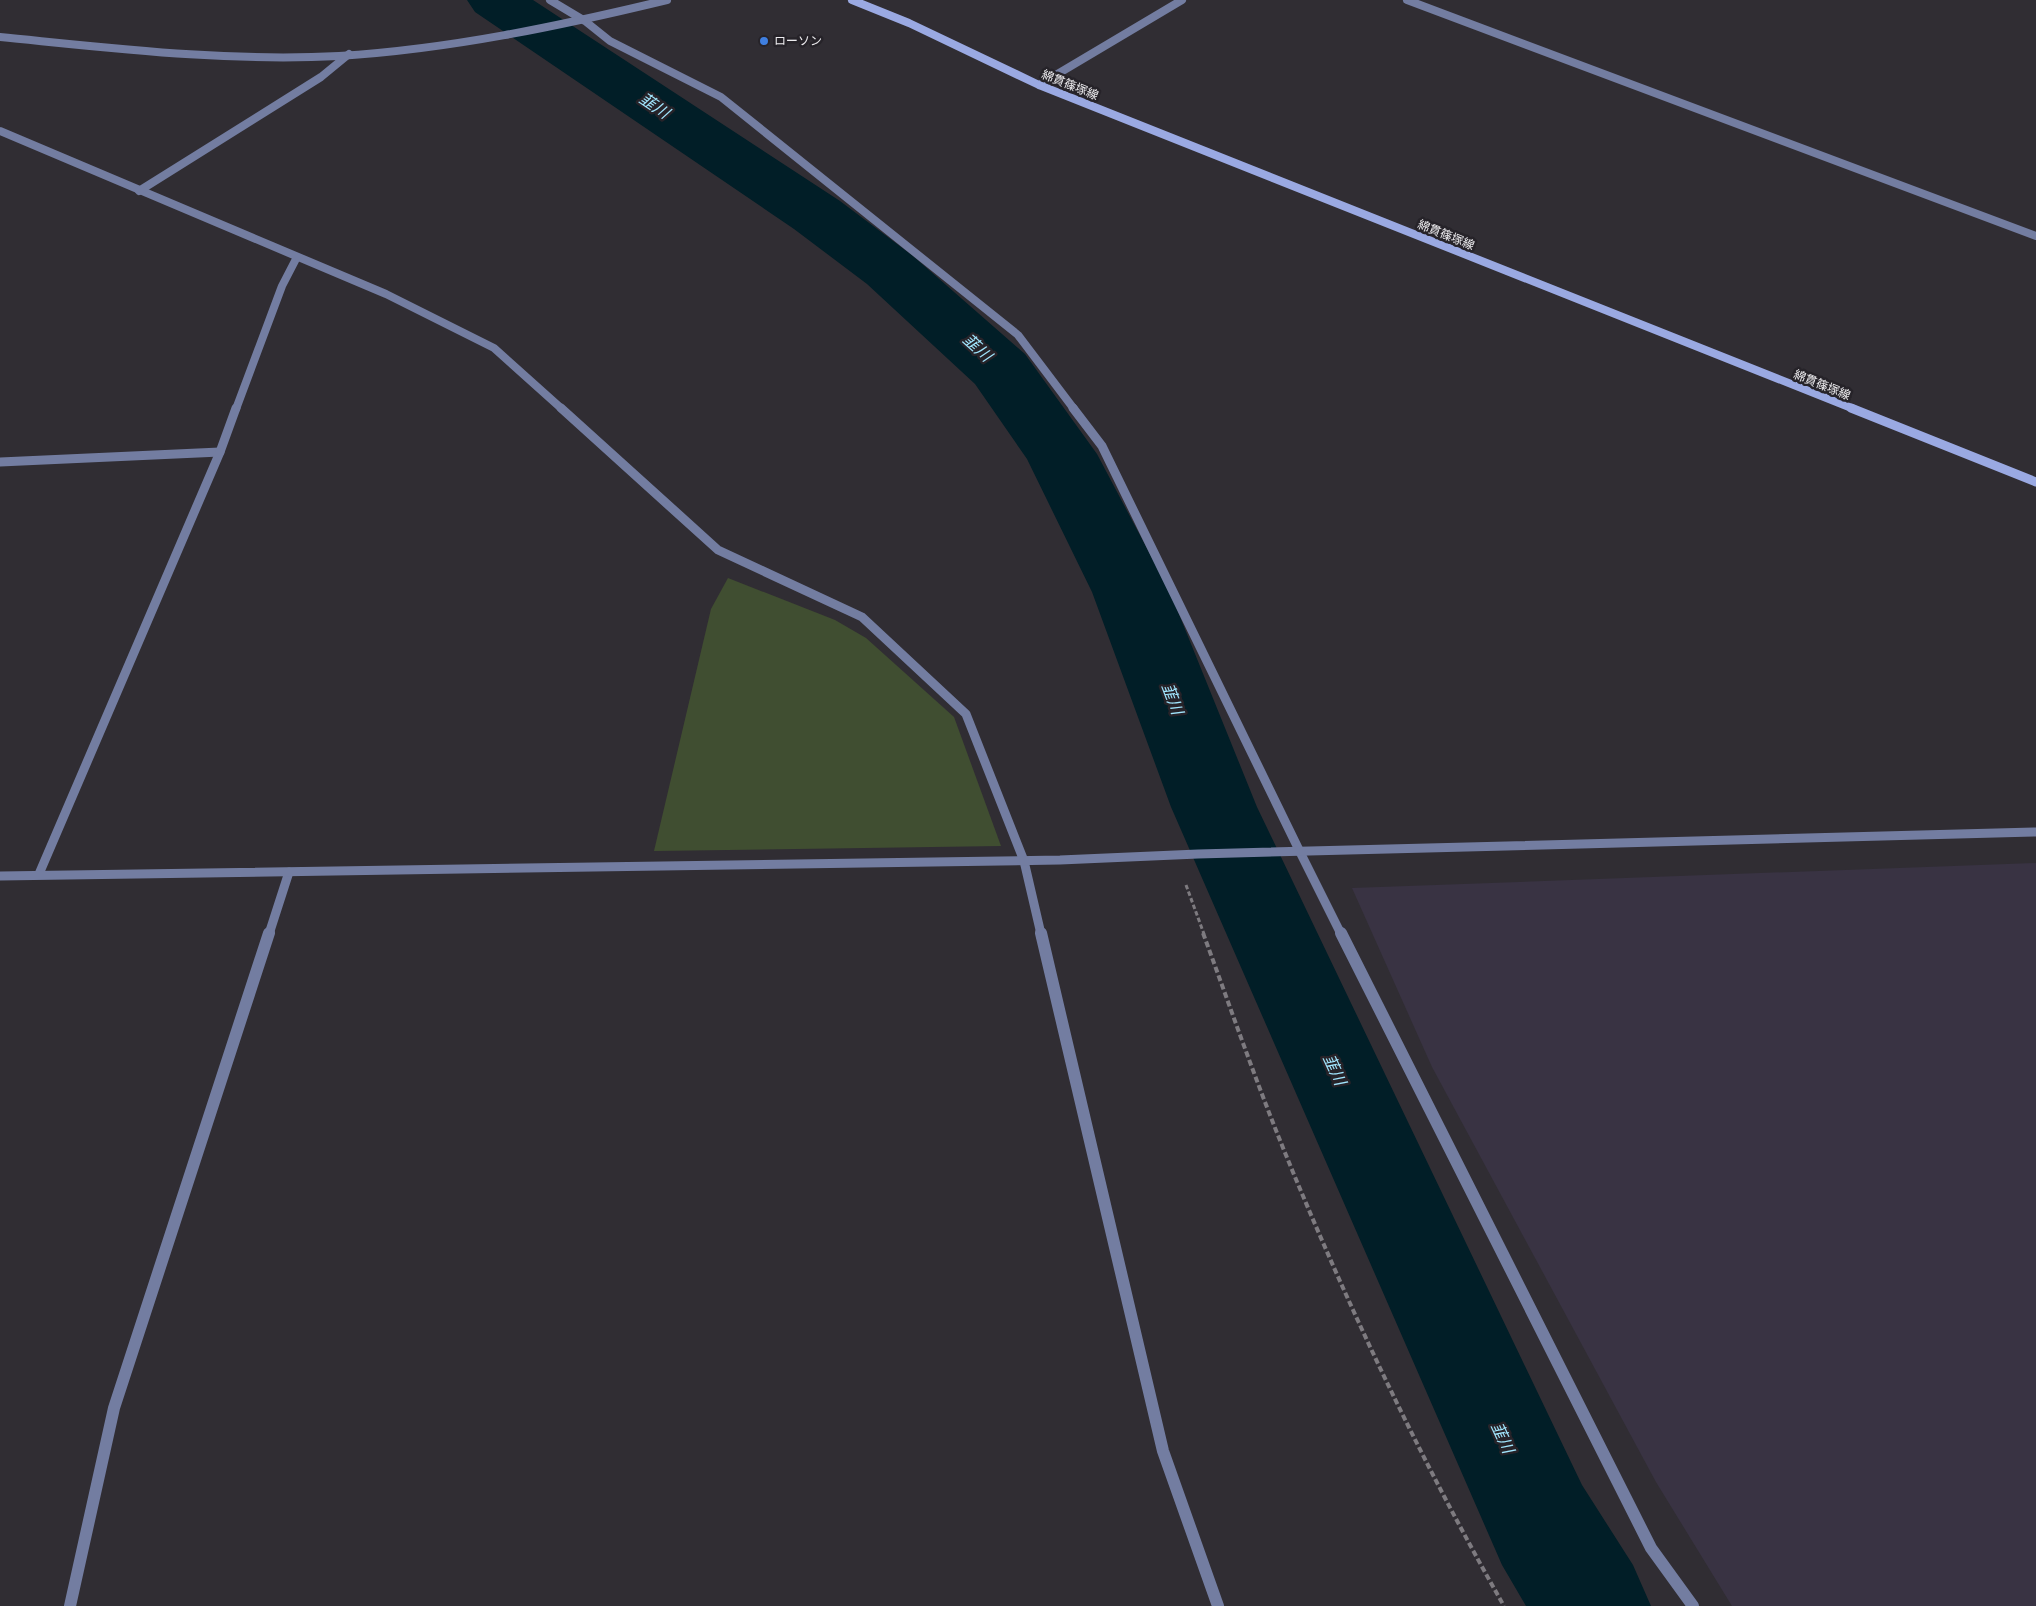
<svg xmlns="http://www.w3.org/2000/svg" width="2036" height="1606" viewBox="0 0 2036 1606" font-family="'Varela Round','Noto Sans JP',sans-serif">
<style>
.education{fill:#393343}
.green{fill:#404e31}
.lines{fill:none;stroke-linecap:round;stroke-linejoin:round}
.river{fill:#011e27;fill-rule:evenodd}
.path-far1{stroke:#7e7b80;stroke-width:3;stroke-dasharray:4.5 2.5;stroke-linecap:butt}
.path{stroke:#7e7b80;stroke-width:4;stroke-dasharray:6 3;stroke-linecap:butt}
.service-far1{stroke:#737da1;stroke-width:8}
.service{stroke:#737da1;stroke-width:9}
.minor-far2{stroke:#737da1;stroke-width:8}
.minor-far1{stroke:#737da1;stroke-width:9}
.minor{stroke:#737da1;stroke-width:12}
.tertiary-far2{stroke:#737da1;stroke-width:8}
.tertiary-far1{stroke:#737da1;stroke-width:9}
.tertiary{stroke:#737da1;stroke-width:12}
.secondary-far1{stroke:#9aa9e2;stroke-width:8}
.secondary{stroke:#9aa9e2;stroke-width:9}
.shop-dot{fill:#3f7fe0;stroke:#262329;stroke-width:2}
.labels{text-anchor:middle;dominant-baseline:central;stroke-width:5;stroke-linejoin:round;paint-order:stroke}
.far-poi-label{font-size:12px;fill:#edecef;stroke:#262329;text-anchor:start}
.far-street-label{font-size:12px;fill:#edecef;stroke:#262329}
.water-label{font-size:16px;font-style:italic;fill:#a1e6fe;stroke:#262329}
</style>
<rect width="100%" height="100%" fill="#302d33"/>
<!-- education -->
<path class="education" d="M2036 863V1606H1732L1656 1482 1432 1067 1352 888Z"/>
<!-- green -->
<path class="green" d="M728 578 835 620 866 638 954 717 1001 846 654 851 711 609Z"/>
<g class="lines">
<!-- river -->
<path class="river" d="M467 0H533L840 201 913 256 1025 354 1097 454 1170 592 1257 807 1582 1485 1633 1565 1651 1606H1526L1502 1565 1171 807 1092 592 1027 459 975 384 867 284 794 229 475 12Z"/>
<!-- path-far1 -->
<path class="path-far1" d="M1186 885 1204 934"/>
<!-- path -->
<path class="path" d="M1203 933C1231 1009 1257 1085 1288 1160 1351 1313 1422 1462 1504 1606"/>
<!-- service-far1 -->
<g class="service-far1">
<path d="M550 0 585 21 610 41 721 97 1018 335 1074 409"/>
<path d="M236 409 282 286 297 257"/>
</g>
<!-- service -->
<g class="service">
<path d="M1073 408 1102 446 1300 852"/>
<path d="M0 462 220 452"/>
<path d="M39 874 220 452 236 408"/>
</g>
<!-- minor-far2 -->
<g class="minor-far2">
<path d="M1407 0 2036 236"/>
<path d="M1039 85 1182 0"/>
<path d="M0 131 386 294 494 348 562 409"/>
<path d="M139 191 321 77 349 54"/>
</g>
<!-- minor-far1 -->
<g class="minor-far1">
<path d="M561 408 718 550 862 617 966 714 1024 861"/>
<path d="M1300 852 1341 934"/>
<path d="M269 934 289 872"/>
</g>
<!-- minor -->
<g class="minor">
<path d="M1341 933 1651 1548 1693 1606"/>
<path d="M70 1606 114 1408 269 933"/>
</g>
<!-- tertiary-far2 -->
<path class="tertiary-far2" d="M0 37C112 48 226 62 339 56 451 49 559 26 667 0"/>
<!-- tertiary-far1 -->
<g class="tertiary-far1">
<path d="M1024 861 1041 934"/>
<path d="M0 876 1060 860 1198 854 2036 832"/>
</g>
<!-- tertiary -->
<path class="tertiary" d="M1041 933 1163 1451 1218 1606"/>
<!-- secondary-far1 -->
<path class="secondary-far1" d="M852 0 909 23 1039 85 1854 409"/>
<!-- secondary -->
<path class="secondary" d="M1851 408 2036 482"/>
</g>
<!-- markers -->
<circle class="shop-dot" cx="764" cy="41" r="5"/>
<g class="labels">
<!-- far-poi labels -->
<g class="far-poi-label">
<text x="774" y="41">ローソン</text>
</g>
<!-- far-street labels -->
<g class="far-street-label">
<text transform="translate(1070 85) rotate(22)">綿貫篠塚線</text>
<text transform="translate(1446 235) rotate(22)">綿貫篠塚線</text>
<text transform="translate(1822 385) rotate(22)">綿貫篠塚線</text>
</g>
<!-- water labels -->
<g class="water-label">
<text transform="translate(654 106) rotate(34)">韮川</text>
<text transform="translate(977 348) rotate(42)">韮川</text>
<text transform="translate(1172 699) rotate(69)">韮川</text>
<text transform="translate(1334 1070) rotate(65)">韮川</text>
<text transform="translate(1502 1438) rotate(65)">韮川</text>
</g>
</g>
</svg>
